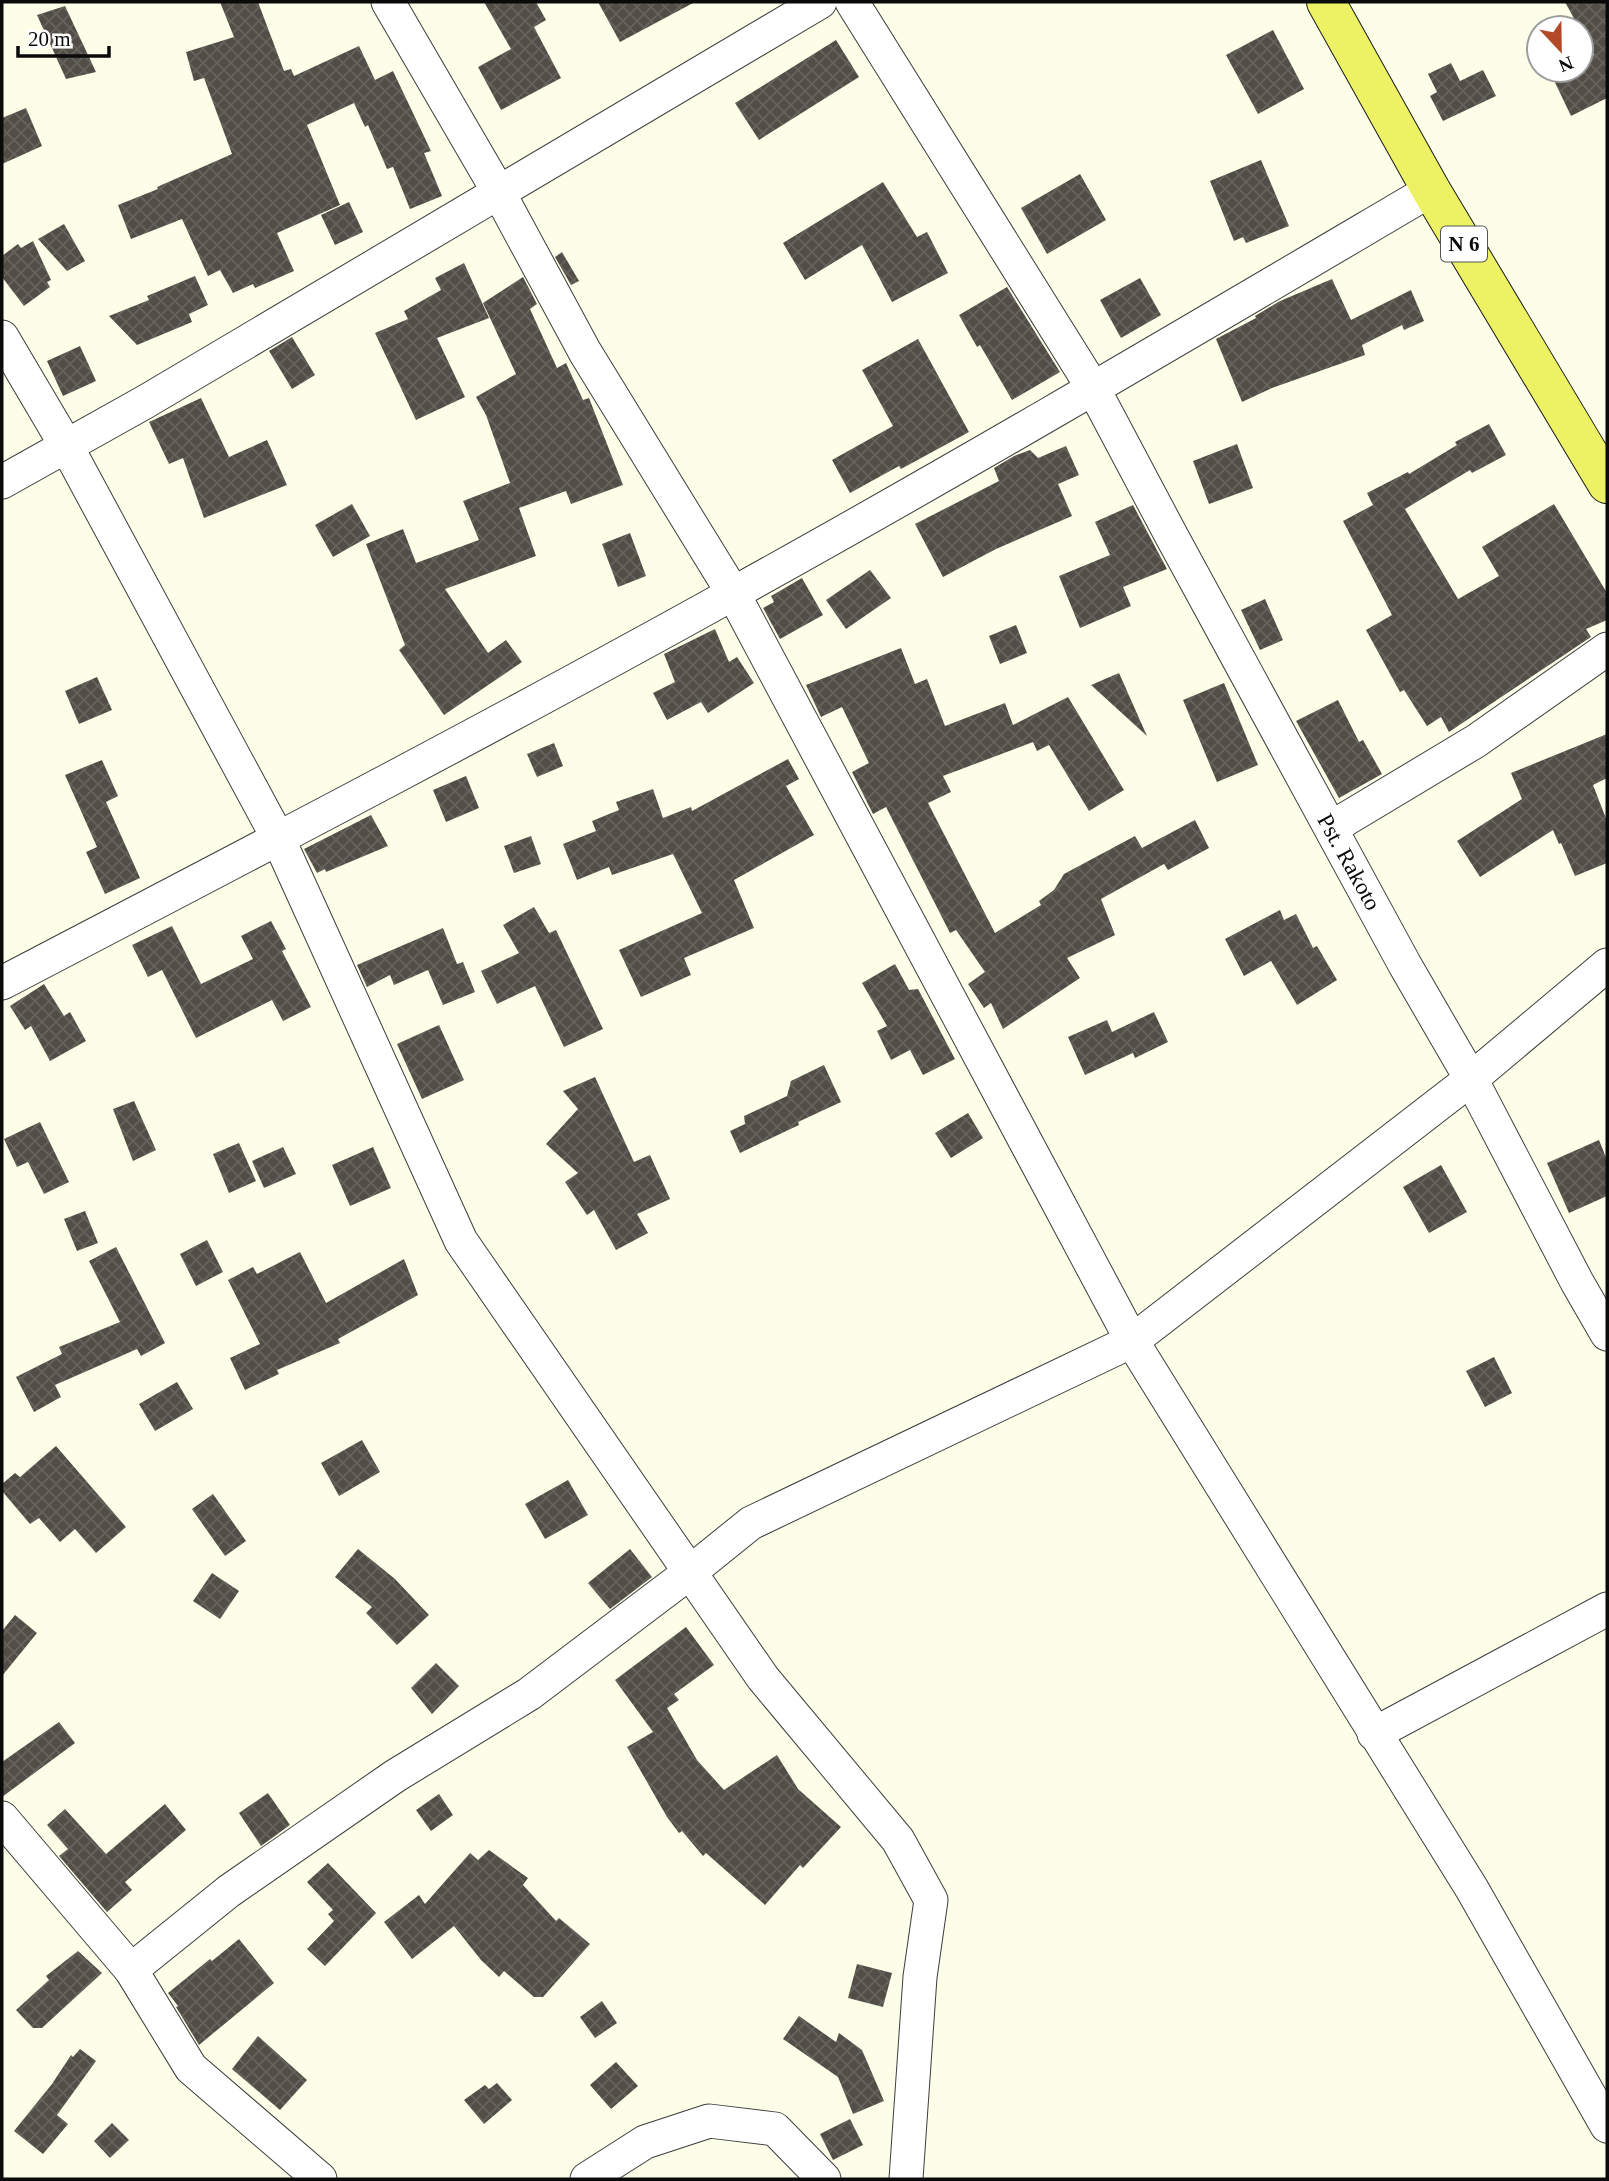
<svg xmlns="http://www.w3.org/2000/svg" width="1609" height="2181" viewBox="0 0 1609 2181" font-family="Georgia,serif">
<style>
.building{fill:url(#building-cross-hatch)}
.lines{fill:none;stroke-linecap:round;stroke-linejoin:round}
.minor-casing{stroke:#3d3d3d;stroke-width:35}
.primary-casing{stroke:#1b1b1b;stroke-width:40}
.minor{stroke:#fff;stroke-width:33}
.primary{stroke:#edf264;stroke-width:38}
.labels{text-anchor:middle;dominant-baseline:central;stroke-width:7;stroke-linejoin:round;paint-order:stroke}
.shield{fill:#fff;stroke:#545454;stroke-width:2}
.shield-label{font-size:21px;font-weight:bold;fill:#0a0a0a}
.street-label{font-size:23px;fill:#0a0a0a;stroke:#fff}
</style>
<defs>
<pattern id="building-cross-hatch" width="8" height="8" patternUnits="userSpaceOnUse" patternTransform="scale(1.75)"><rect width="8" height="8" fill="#524e47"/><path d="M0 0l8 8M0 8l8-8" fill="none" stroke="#66635d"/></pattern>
</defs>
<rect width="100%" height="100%" fill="#fcfee8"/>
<!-- building -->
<g class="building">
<path d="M220 2H258L284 71 291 69 294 76 359 46 375 80 393 71 431 151 424 153 442 196 410 209 393 167 387 169 368 125 365 127 354 103 307 125 340 205 277 233 294 271 255 288 253 284 233 293 220 270 208 276 182 219 131 239 118 205 158 189 157 187 232 154 204 78 194 81 186 52 234 37Z"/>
<path d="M484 2H536L546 20 534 27 561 78 501 110 478 67 511 49Z"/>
<path d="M598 2H695L620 42Z"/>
<path d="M1565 2H1607V98L1571 116 1549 70H1581V61L1594 55Z"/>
<path d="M65 6 96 72 66 79 37 15Z"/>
<path d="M1273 30 1304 89 1258 114 1226 55Z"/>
<path d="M836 40 859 77 759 140 735 103Z"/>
<path d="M1451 63 1460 81 1483 70 1496 96 1443 121 1430 96 1437 92 1428 74Z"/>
<path d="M26 108 42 146 2 164V118Z"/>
<path d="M1261 160 1289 226 1246 243 1243 237 1234 241 1210 181Z"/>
<path d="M1080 174 1106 220 1047 254 1021 208Z"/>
<path d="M883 182 917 237 927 232 948 273 892 302 862 245 805 280 783 243Z"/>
<path d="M349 202 363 232 335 245 321 215Z"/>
<path d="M64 224 85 261 67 271 38 239Z"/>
<path d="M33 241 51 280 47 282 50 287 24 306 2 277V256L18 244 21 248Z"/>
<path d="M562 252 579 281 571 285 555 257Z"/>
<path d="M464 263 489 318 437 338 465 397 416 420 375 333 408 319 404 311 441 290 435 278Z"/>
<path d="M195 276 208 305 189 314 192 322 137 345 109 316 149 300 147 296Z"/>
<path d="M523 277 537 304 530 309 557 368 566 363 583 400 589 398 623 485 571 504 566 491 519 508 536 556 445 589 488 653 506 640 522 662 444 715 399 650 405 645 366 544 403 529 416 563 479 540 463 501 510 483 486 415 476 397 516 374 483 303Z"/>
<path d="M1140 278 1161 315 1121 338 1100 300Z"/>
<path d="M1332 279 1351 320 1411 290 1424 321 1404 330 1402 325 1362 345 1365 355 1272 388 1242 402 1216 339 1256 318 1255 316 1280 301Z"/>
<path d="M1007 287 1060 372 1012 400 980 345 977 347 959 315Z"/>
<path d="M292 337 315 375 292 389 269 351Z"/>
<path d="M918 339 969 432 901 469 899 466 850 493 832 460 893 426 862 370Z"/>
<path d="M80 346 96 381 63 396 47 361Z"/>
<path d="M201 398 229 457 267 440 287 485 204 518 183 458 169 464 149 422Z"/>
<path d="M1489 424 1506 455 1472 473 1470 470 1405 509 1458 599 1499 576 1482 547 1554 504 1607 593V620L1586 629 1591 637 1449 732 1441 717 1427 726 1404 690 1400 692 1366 630 1392 615 1343 521 1373 505 1367 493 1408 472 1409 474 1457 445 1455 442Z"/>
<path d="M1237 444 1253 488 1209 504 1193 461Z"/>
<path d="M1066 446 1079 475 1058 484 1072 516 996 549 943 577 915 524 999 481 994 468 1014 456 1030 450 1038 458Z"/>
<path d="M352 504 370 536 333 557 315 525Z"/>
<path d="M1133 505 1167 569 1123 587 1131 606 1080 628 1059 576 1110 555 1095 522Z"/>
<path d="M630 533 646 576 618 587 602 544Z"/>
<path d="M870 570 891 598 846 629 826 600Z"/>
<path d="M802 578 823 615 780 639 763 608 774 602 771 596Z"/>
<path d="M1265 599 1283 640 1260 650 1241 610Z"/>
<path d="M1016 625 1027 653 1000 664 989 636Z"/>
<path d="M715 629 729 662 737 657 754 683 708 713 701 702 667 720 653 693 675 682 664 654Z"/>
<path d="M901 648 915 684 927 679 945 726 1005 703 1013 725 1068 697 1124 790 1089 811 1049 745 1037 751 1033 742 943 776 951 792 928 803 995 933 1041 905 1039 901 1054 890 1064 874 1135 836 1142 848 1195 820 1209 848 1168 870 1164 864 1101 899 1115 935 1067 958 1080 978 1003 1029 991 1003 984 1008 968 984 985 972 956 930 950 933 886 807 873 814 852 772 869 763 842 707 821 717 806 685Z"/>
<path d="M1119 673 1147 736 1091 685Z"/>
<path d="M97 677 112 710 79 724 65 691Z"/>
<path d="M1224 683 1258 765 1217 782 1183 700Z"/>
<path d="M1338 700 1359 742 1363 740 1382 774 1339 798 1296 721Z"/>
<path d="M1607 734V778L1593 785 1607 821V863L1575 876 1561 843 1559 844 1553 830 1480 877 1457 841 1522 799 1511 773Z"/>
<path d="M554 743 563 766 537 777 527 754Z"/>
<path d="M788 759 799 779 786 786 814 835 734 880 754 928 684 958 691 975 641 997 619 950 702 913 673 854 612 875 609 867 577 880 563 844 596 831 592 821 619 810 616 802 653 789 663 818 691 807 692 811Z"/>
<path d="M102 760 118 796 106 802 140 878 105 894 86 852 97 847 65 775Z"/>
<path d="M466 776 479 808 446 822 433 790Z"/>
<path d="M371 815 388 846 326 872 325 869 317 873 304 849Z"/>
<path d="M531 836 541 864 514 873 504 846Z"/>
<path d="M534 907 549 933 556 930 603 1029 564 1047 535 986 497 1004 481 971 519 953 503 925Z"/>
<path d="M1280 910 1284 920 1296 914 1313 948 1317 946 1337 980 1297 1005 1271 961 1244 976 1225 939Z"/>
<path d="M271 921 286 949 282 951 311 1007 283 1021 272 1000 196 1038 162 970 148 977 132 945 172 926 201 984 253 959 241 936Z"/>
<path d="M443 928 457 964 463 962 475 992 443 1005 428 970 394 985 390 975 367 987 357 965Z"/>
<path d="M895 964 909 990 918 989 955 1059 923 1075 910 1050 891 1060 877 1031 887 1026 862 983Z"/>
<path d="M44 984 64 1016 70 1012 86 1041 50 1061 31 1026 25 1030 10 1006Z"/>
<path d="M1154 1012 1168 1042 1135 1058 1133 1053 1085 1075 1068 1037 1107 1020 1112 1032Z"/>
<path d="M439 1025 464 1080 422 1099 397 1044Z"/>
<path d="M824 1065 841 1102 798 1122 799 1125 740 1153 730 1131 745 1124 744 1116 787 1096 791 1081Z"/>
<path d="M595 1077 634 1162 650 1155 670 1199 637 1214 648 1233 616 1250 594 1210 587 1215 565 1182 578 1173 546 1144 578 1109 563 1091Z"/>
<path d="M134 1101 156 1150 133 1161 113 1109Z"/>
<path d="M968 1113 983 1138 951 1158 935 1133Z"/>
<path d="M40 1122 69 1182 44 1194 28 1162 17 1167 4 1139Z"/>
<path d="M1599 1140 1607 1160V1196L1569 1213 1547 1163Z"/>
<path d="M239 1143 256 1181 229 1193 213 1154Z"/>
<path d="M283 1147 296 1174 264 1188 252 1161Z"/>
<path d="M373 1147 391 1188 350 1206 332 1165Z"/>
<path d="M1441 1165 1467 1212 1429 1233 1403 1187Z"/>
<path d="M85 1211 98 1243 77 1251 64 1219Z"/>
<path d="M207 1240 223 1272 196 1286 180 1254Z"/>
<path d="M116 1247 165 1343 141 1356 137 1349 55 1385 61 1397 34 1412 16 1377 62 1354 59 1347 120 1322 89 1261Z"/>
<path d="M300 1252 326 1303 404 1259 418 1295 338 1339 340 1343 277 1370 279 1374 245 1390 230 1358 260 1344 228 1280 253 1267 257 1274Z"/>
<path d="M1494 1357 1512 1393 1485 1407 1466 1371Z"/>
<path d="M177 1382 193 1409 155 1431 139 1404Z"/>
<path d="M362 1440 380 1472 339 1496 321 1463Z"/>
<path d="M56 1446 126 1527 96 1553 75 1529 60 1542 39 1518 30 1524 2 1491V1484L15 1473 20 1477Z"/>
<path d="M568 1480 588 1515 545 1539 525 1504Z"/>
<path d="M213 1494 246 1541 225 1556 192 1509Z"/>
<path d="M358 1549 395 1579 429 1615 397 1645 366 1613 372 1607 335 1577Z"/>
<path d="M630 1549 652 1577 610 1609 588 1583Z"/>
<path d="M212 1573 239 1591 220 1619 193 1601Z"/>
<path d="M15 1615 37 1633 2 1676V1631Z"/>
<path d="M686 1627 714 1665 674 1694 679 1700 667 1708 697 1760 724 1790 777 1755 798 1789 841 1827 803 1868 800 1865 765 1905 706 1853 703 1856 682 1831 679 1833 667 1817 627 1747 653 1732 615 1680Z"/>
<path d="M436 1663 459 1686 432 1714 411 1688Z"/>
<path d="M59 1722 75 1743 2 1797V1762Z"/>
<path d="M268 1793 290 1825 261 1846 239 1813Z"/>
<path d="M439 1794 453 1815 431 1831 416 1810Z"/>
<path d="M165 1804 186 1830 125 1882 132 1890 107 1912 59 1856 68 1849 47 1825 65 1809 106 1854Z"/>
<path d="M489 1850 528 1878 523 1885 556 1921 559 1918 590 1944 543 1997H534L504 1971 499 1977 481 1960 454 1926 412 1959 384 1922 419 1895 425 1904 470 1853 478 1860Z"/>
<path d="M328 1863 376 1913 325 1966 307 1949 334 1921 328 1914 333 1910 307 1882Z"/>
<path d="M239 1939 274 1983 199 2045 176 2007 178 2006 168 1993 210 1959 212 1961Z"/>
<path d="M78 1951 102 1973 42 2028H33L16 2010 49 1980 46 1976Z"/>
<path d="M857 1964 892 1973 883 2007 848 1998Z"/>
<path d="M602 2001 617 2023 595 2038 580 2017Z"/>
<path d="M799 2016 836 2042 839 2033 862 2050 884 2101 853 2114 838 2077 783 2039Z"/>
<path d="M258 2036 307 2080 280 2110 232 2069Z"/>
<path d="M80 2049 96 2061 57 2115 68 2124 43 2154 14 2131 52 2084 71 2055 73 2057Z"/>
<path d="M616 2062 638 2086 611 2109 590 2085Z"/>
<path d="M497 2083 512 2100 484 2124 464 2100 485 2085 489 2089Z"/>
<path d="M850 2119 863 2145 833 2160 820 2134Z"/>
<path d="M112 2123 129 2140 110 2158 94 2141Z"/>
</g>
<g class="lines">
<!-- minor casing -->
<g class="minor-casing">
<g id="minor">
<path d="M388 2 498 191 585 352 733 593 1132 1341 1472 1889 1607 2126"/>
<path d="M852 2 1093 388 1171 535 1405 965 1471 1079 1577 1282 1607 1334"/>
<path d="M2 337 67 447 278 838 461 1241 763 1678 898 1840 931 1900 920 1977 906 2179"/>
<path d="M2 482 145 402 820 2"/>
<path d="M1331 828 1476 741 1607 649"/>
<path d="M2 983C247 855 493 727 734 593 969 463 1200 326 1431 190"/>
<path d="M1374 1734 1607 1609"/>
<path d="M2 1818 131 1970 191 2068 320 2179"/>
<path d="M131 1970 229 1891 395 1776 529 1694 689 1573 751 1523 1132 1341 1471 1079 1607 965"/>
<path d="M587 2179 645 2142 709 2121 775 2129 824 2179"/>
</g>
</g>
<!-- primary casing -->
<g class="primary-casing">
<path id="primary" d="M1326 2 1431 190 1607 484"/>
</g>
<!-- minor -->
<use href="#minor" class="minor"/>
<!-- primary -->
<use href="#primary" class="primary"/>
</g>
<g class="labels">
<!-- shield labels -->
<rect class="shield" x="1441" y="226.5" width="46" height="35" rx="5"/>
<g class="shield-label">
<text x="1464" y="244">N 6</text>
</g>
<!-- street labels -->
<g class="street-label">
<text transform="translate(1349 862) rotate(61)">Pst. Rakoto</text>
</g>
</g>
<!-- border -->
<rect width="1609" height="2181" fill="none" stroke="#0a0a0a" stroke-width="7"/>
<!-- north arrow -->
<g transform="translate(1560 49) rotate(158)"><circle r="33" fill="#ffffff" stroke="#9d9d9d" stroke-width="2"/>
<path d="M0-5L12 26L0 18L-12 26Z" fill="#b24a2a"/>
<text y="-10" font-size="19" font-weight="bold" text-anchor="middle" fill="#0a0a0a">N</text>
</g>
<!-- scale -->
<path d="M18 46v10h91v-10" fill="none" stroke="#0a0a0a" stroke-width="3.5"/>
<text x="28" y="46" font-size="21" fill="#0a0a0a" stroke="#ffffff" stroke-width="5" paint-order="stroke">20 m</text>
</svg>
